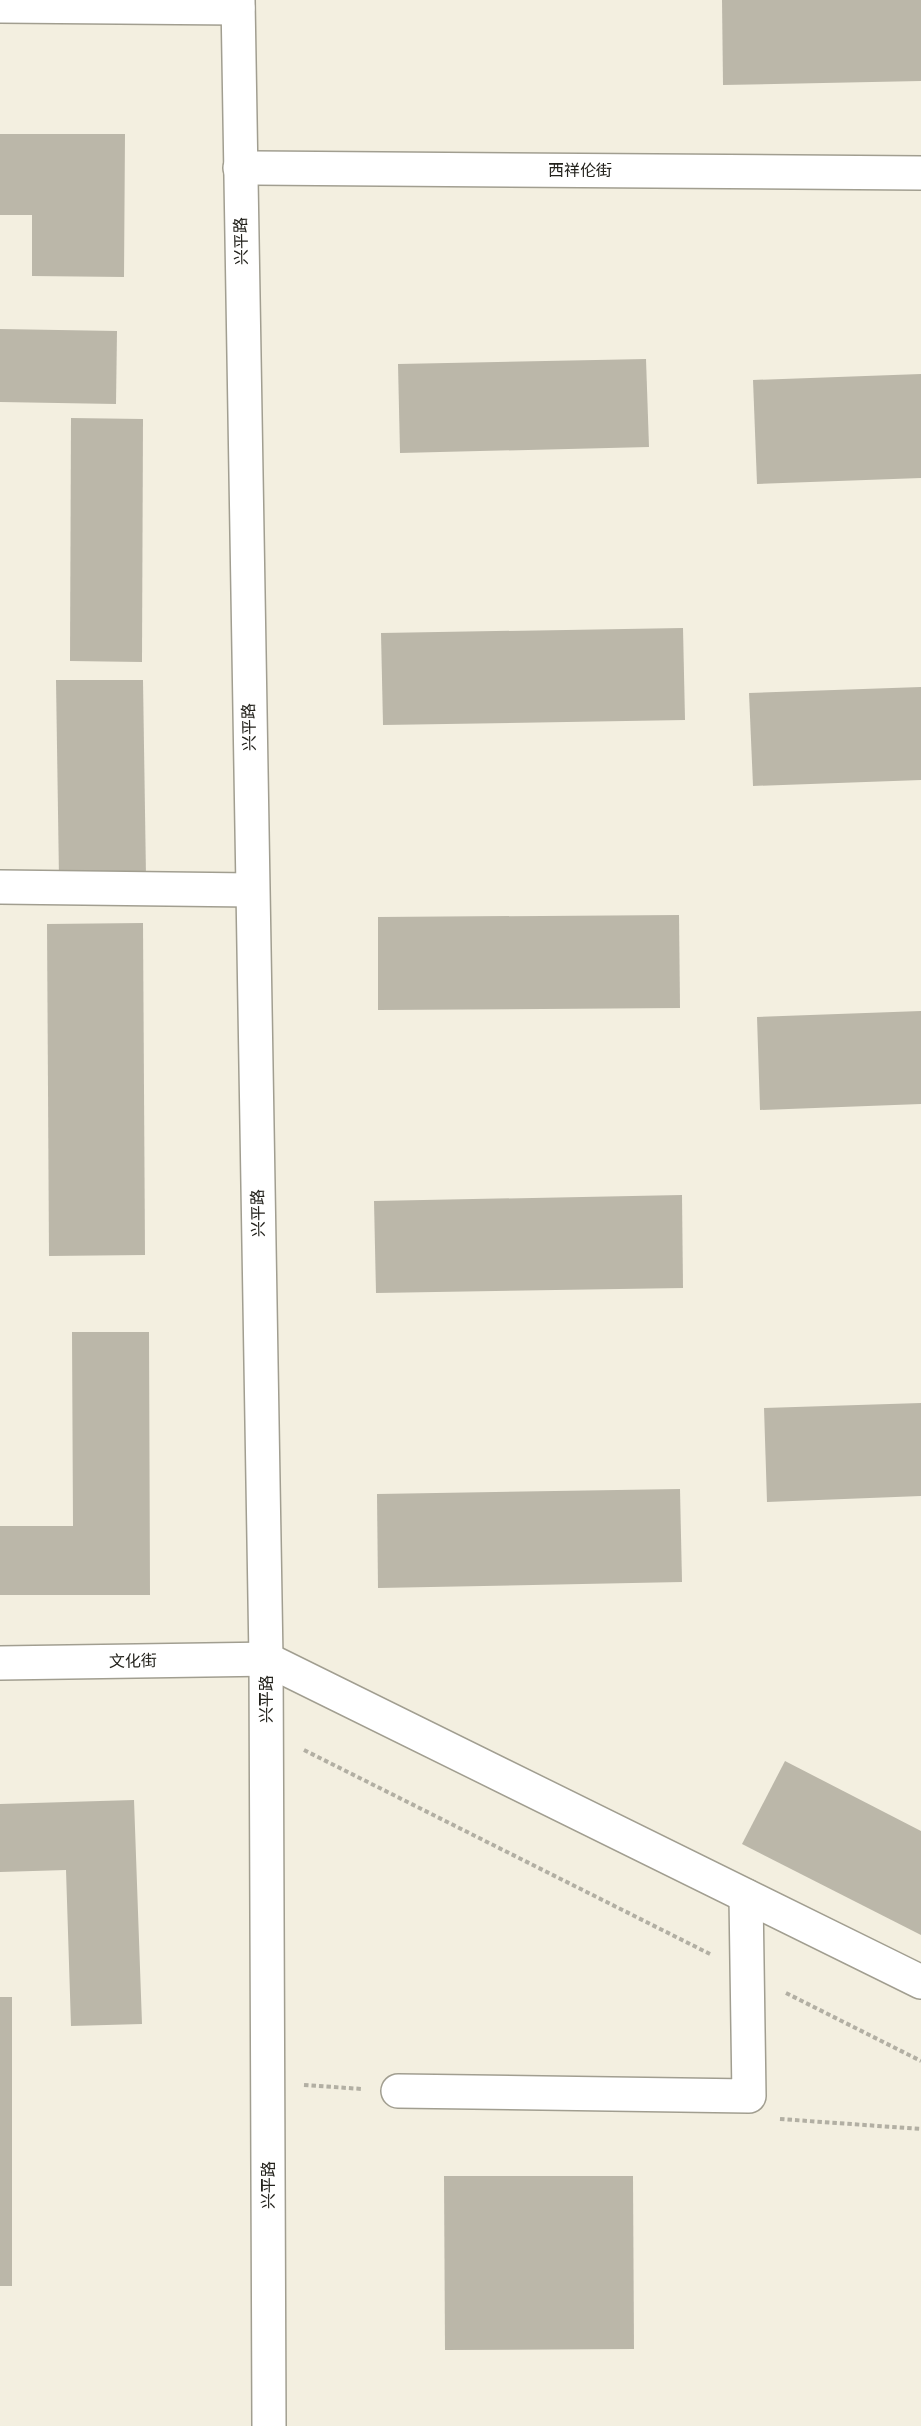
<svg xmlns="http://www.w3.org/2000/svg" width="921" height="2426" viewBox="0 0 921 2426" font-family="'Roboto Serif','Noto Sans SC',serif">
<style>
.building{fill:#bbb7a9}
.lines{fill:none;stroke-linecap:round;stroke-linejoin:round}
.minor-casing{stroke:#a19e90;stroke-width:36}
.path{stroke:#b2afa3;stroke-width:4;stroke-dasharray:4.5 3;stroke-linecap:butt}
.minor{stroke:#fff;stroke-width:33}
.labels{text-anchor:middle;dominant-baseline:central;stroke-width:4.5;stroke-linejoin:round;paint-order:stroke}
.street-label{font-size:16px;fill:#22211b;stroke:#fff}
</style>
<rect width="100%" height="100%" fill="#f3efe0"/>
<!-- building -->
<g class="building">
<path d="M722 0H921V81L723 85Z"/>
<path d="M0 134H125L124 277 32 276V215H0Z"/>
<path d="M0 329 117 331 116 404 0 402Z"/>
<path d="M646 359 649 447 400 453 398 364Z"/>
<path d="M921 374V478L757 484 753 380Z"/>
<path d="M71 418 143 419 142 662 70 661Z"/>
<path d="M683 628 685 720 383 725 381 633Z"/>
<path d="M56 680H143L146 877 59 878Z"/>
<path d="M921 687V780L753 786 749 693Z"/>
<path d="M679 915 680 1008 378 1010V917Z"/>
<path d="M143 923 145 1255 49 1256 47 924Z"/>
<path d="M921 1011V1104L760 1110 757 1017Z"/>
<path d="M682 1195 683 1288 376 1293 374 1201Z"/>
<path d="M72 1332H149L150 1595H0V1526H73Z"/>
<path d="M921 1403V1496L767 1502 764 1408Z"/>
<path d="M680 1489 682 1582 378 1588 377 1494Z"/>
<path d="M785 1761 921 1831V1935L742 1844Z"/>
<path d="M134 1800 142 2024 71 2026 66 1870 0 1872V1804Z"/>
<rect x="0" y="1997" width="12" height="289"/>
<path d="M444 2176H633L634 2349 445 2350Z"/>
</g>
<g class="lines">
<!-- minor casing -->
<g class="minor-casing">
<g id="minor">
<path d="M238 0 266 1659 269 2426"/>
<path d="M0 6 238 8"/>
<path d="M240 168 921 173"/>
<path d="M0 887 252 890"/>
<path d="M0 1663 266 1659 921 1982"/>
<path d="M398 2091 749 2096 746 1896"/>
</g>
</g>
<!-- path -->
<g class="path">
<path d="M304 1750 710 1954"/>
<path d="M786 1993 921 2061"/>
<path d="M304 2085 362 2089"/>
<path d="M780 2119 921 2129"/>
</g>
<!-- minor -->
<use href="#minor" class="minor"/>
</g>
<g class="labels">
<!-- street labels -->
<g class="street-label">
<text x="580" y="170">西祥伦街</text>
<text transform="translate(241 241) rotate(-91)">兴平路</text>
<text transform="translate(249 727) rotate(-91)">兴平路</text>
<text transform="translate(258 1213) rotate(-91)">兴平路</text>
<text transform="translate(133 1661) rotate(-1)">文化街</text>
<text transform="translate(266 1699) rotate(-90)">兴平路</text>
<text transform="translate(268 2185) rotate(-90)">兴平路</text>
</g>
</g>
</svg>
